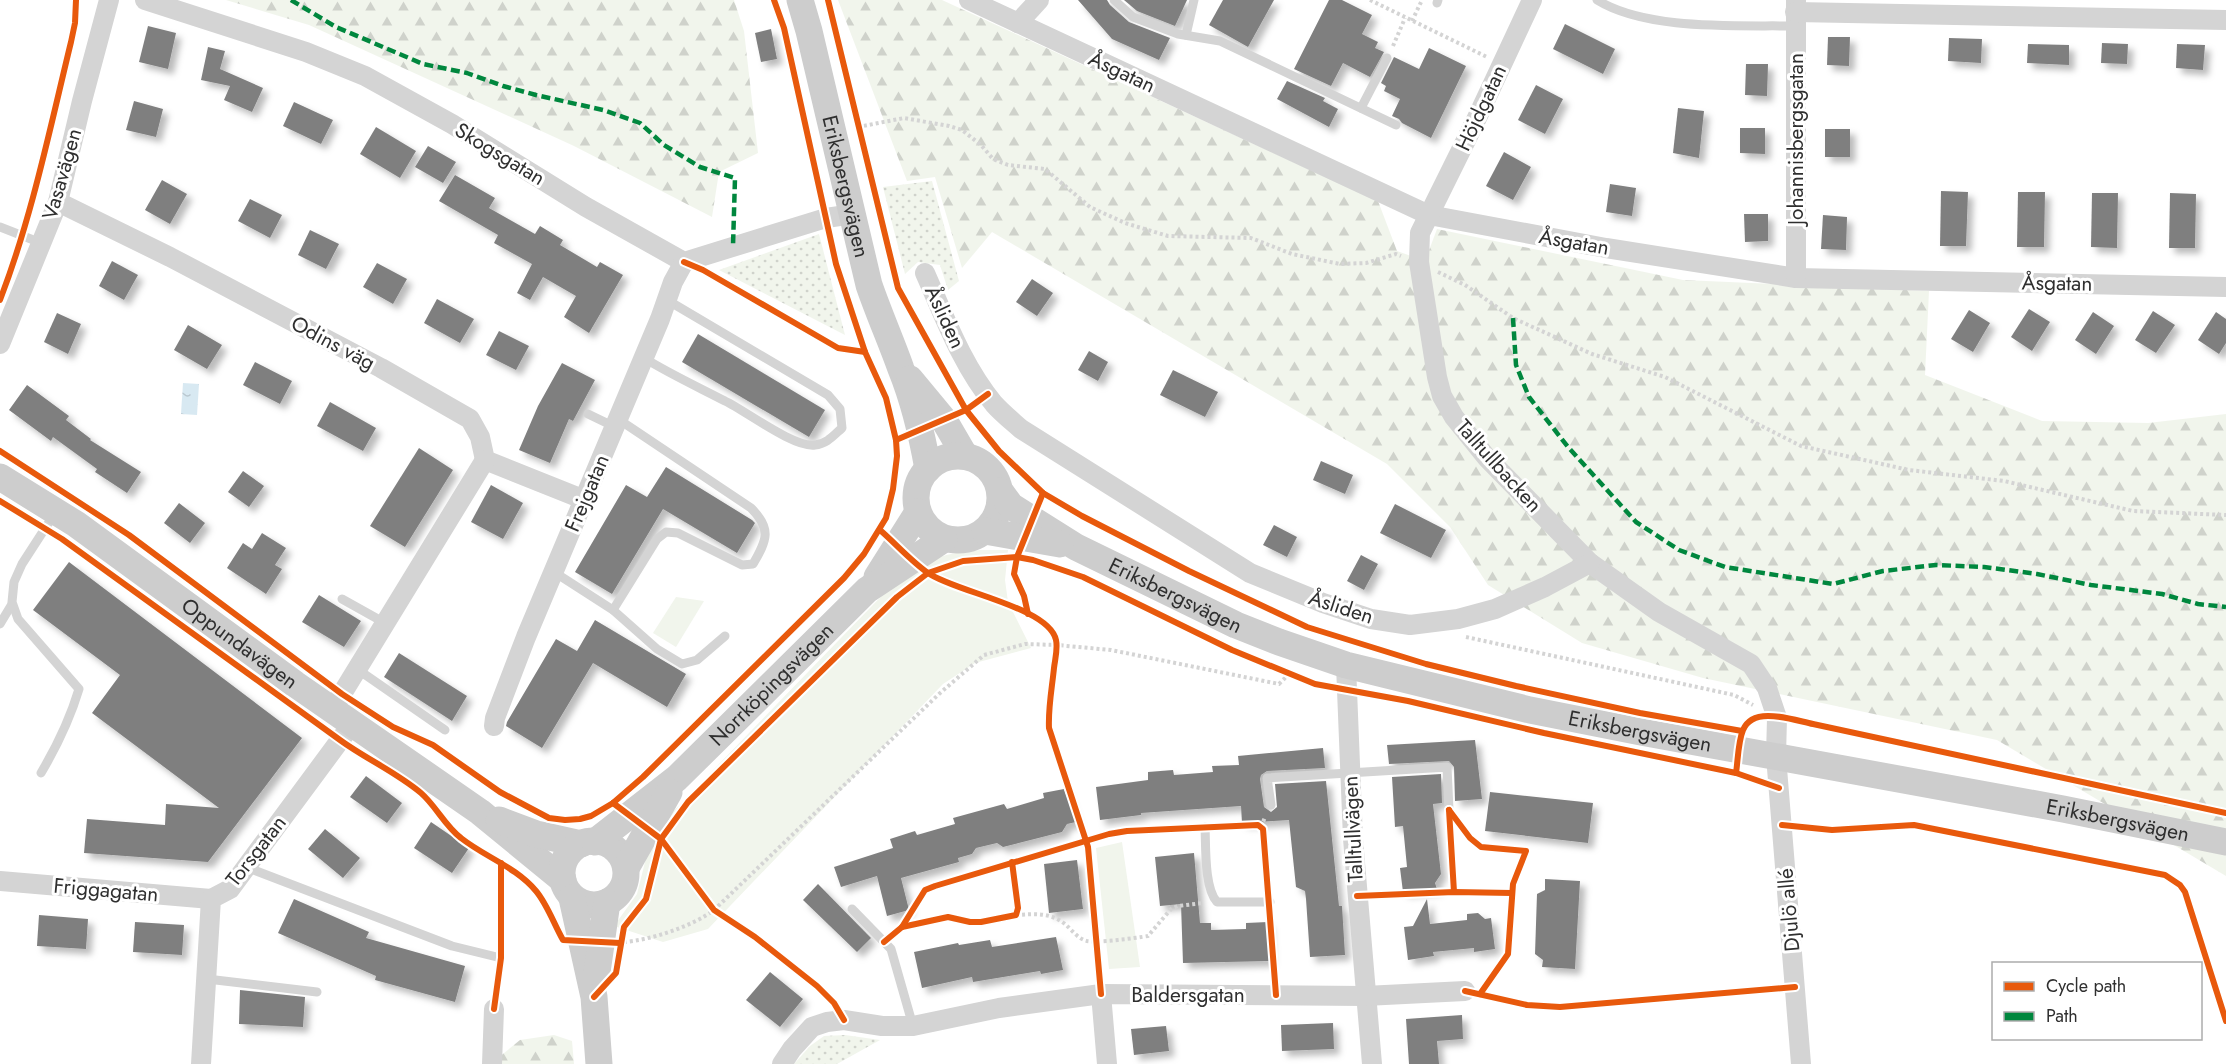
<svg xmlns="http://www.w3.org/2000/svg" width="2226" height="1064" viewBox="0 0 2226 1064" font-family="Jost,sans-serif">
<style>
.grass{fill:url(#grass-dots)}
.forest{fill:url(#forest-firs)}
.park{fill:#f1f5ec}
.water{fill:url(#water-ripples)}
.building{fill:#7f7f7f;filter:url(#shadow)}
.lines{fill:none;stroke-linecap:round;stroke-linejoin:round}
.path{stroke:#d4d4d4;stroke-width:4;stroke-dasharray:3 3;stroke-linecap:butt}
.service{stroke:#d4d4d4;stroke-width:9}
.minor{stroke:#d4d4d4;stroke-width:20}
.secondary{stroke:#cdcdcd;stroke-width:27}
.quiet{stroke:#00873e;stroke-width:4.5;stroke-dasharray:9 4.5;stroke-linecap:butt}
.cycleway-casing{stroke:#fff;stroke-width:10}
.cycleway{stroke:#e8590c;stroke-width:6}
.labels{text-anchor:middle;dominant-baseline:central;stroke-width:6;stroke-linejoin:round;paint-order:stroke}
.street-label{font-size:21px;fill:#2f2f2f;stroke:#fff}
</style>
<defs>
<pattern id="grass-dots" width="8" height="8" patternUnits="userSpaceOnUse" patternTransform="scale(1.5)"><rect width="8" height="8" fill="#f1f5ec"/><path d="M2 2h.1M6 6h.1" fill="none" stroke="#cfd2cb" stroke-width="1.8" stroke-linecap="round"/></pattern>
<pattern id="forest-firs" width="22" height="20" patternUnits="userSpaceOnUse" patternTransform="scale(1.5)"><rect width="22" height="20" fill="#f1f5ec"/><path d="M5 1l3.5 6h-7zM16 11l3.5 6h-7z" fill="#cfd2cb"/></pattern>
<pattern id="water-ripples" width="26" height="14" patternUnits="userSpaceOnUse" patternTransform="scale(1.5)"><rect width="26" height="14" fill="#d8e9f2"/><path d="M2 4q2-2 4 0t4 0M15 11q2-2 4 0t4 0" fill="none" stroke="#bac8d0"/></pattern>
<filter id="shadow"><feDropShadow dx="5.5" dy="5.5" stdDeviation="3" flood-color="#0004"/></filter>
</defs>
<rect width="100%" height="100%" fill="#fff"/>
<!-- grass -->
<g class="grass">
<path d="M932 181 959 281 948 290 940 265 918 262 905 274 883 187Z"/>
<path d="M819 234 845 335 719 270Z"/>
<path d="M845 1035 880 1040 837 1064H794L810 1046 824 1036Z"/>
</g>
<!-- forest -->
<g class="forest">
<path d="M226 0H734L744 31 758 153 719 172 712 217 574 146 309 25Z"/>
<path d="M838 0H942L1378 201 1397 251 1425 261 1437 229 1683 280 1929 291 1925 375 2042 421 2148 423 2226 414V876L1997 740 1703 678 1582 643 1488 585 1450 527 1387 464 992 232 962 268 935 177 907 181Z"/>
<path d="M554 1035 572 1041 574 1064H498V1058L520 1040Z"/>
</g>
<!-- park -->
<g class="park">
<path d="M980 550H1008L1005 580 1008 602 1031 648 975 663 943 684 708 929 663 942 614 926 637 894 646 858 660 825 900 577C931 557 943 554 980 550Z"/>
<path d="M676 597 704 601 676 647 653 633Z"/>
<path d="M1122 842 1140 967 1109 969 1096 848Z"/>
</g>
<!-- water -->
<path class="water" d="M183 383 199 384 197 415 181 414Z"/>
<!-- building -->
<g class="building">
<path d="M1078 0H1107L1110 5 1129 22 1170 38 1159 60 1112 39Z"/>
<path d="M1124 0H1187L1175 26 1137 11Z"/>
<path d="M1223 0H1274L1248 47 1209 25Z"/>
<path d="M1329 0H1342L1372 15 1362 34 1378 42 1375 48 1384 52 1370 77 1343 63 1331 86 1294 69Z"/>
<path d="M1565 24 1615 49 1603 74 1553 49Z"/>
<path d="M148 26 176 33 168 69 139 62Z"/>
<path d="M771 29 777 59 761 62 755 33Z"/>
<path d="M1828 37H1850L1849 66 1827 65Z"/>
<path d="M1949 38 1982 39 1981 63 1948 61Z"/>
<path d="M2102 43 2128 44 2127 64 2101 63Z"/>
<path d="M2028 44 2069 45V65L2027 63Z"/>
<path d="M2177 44 2205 45 2203 70 2176 68Z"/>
<path d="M208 47 225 51 220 69 263 88 252 112 224 100 230 86 201 80Z"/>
<path d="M1429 48 1466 66 1431 138 1402 123 1399 119 1392 116 1400 99 1384 91 1386 86 1381 83 1394 57 1419 69Z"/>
<path d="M1746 64H1768L1767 96 1745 95Z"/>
<path d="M1287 81 1325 98 1323 101 1338 109 1329 127 1277 99Z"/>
<path d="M1536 85 1563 99 1545 134 1518 120Z"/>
<path d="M134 101 163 109 156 137 126 130Z"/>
<path d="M294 102 333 120 321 144 283 126Z"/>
<path d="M1678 108 1704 111 1699 158 1673 153Z"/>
<path d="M376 127 416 151 400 178 360 154Z"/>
<path d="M1740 128H1765V154L1740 153Z"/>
<rect x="1825" y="129" width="25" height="28"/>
<path d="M428 146 456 162 443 183 415 167Z"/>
<path d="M1504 152 1531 167 1513 200 1486 186Z"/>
<path d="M455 175 495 198 489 208 535 234 540 226 563 240 560 245 597 267 600 262 623 275 589 333 564 317 576 296 543 277 530 300 517 293 532 264 494 243 498 235 439 201Z"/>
<path d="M162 180 187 194 170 224 145 210Z"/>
<path d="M1610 184 1636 188 1632 216 1606 212Z"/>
<path d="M1941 191 1968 192 1966 246H1940Z"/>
<path d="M2018 192H2045L2044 247H2017Z"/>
<path d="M2092 193H2118L2117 248 2091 247Z"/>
<path d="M2170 193 2196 194 2195 248H2169Z"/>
<path d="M250 199 282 215 270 238 238 221Z"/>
<path d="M1744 214H1768V241L1745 242Z"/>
<path d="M1823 215 1847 217 1846 250 1821 249Z"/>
<path d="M310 230 339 244 326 269 298 255Z"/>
<path d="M112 261 138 275 124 300 99 286Z"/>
<path d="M377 263 407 279 393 304 363 287Z"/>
<path d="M1032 279 1053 293 1037 316 1016 302Z"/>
<path d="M437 299 474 319 460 343 424 323Z"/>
<path d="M2029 309 2050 322 2032 351 2011 337Z"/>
<path d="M1969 310 1990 323 1973 352 1951 339Z"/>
<path d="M2153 311 2175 325 2156 353 2135 340Z"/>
<path d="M2093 312 2114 326 2096 354 2075 340Z"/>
<path d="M2216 312 2226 319V343L2219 354 2198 340Z"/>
<path d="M57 313 81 324 68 354 44 342Z"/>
<path d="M188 325 222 345 207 369 174 350Z"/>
<path d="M499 331 529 346 516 370 486 355Z"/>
<path d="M698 334 825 410 809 437 682 362Z"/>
<path d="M1089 351 1108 362 1098 381 1078 370Z"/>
<path d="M255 362 292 381 280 404 243 385Z"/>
<path d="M562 363 595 380 573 421 569 419 550 463 519 450 538 406Z"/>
<path d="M1173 370 1218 392 1205 417 1160 395Z"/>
<path d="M27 385 69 416 66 420 91 439 90 440 141 472 127 493 95 472 97 469 53 437 51 441 9 410Z"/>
<path d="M330 402 376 428 363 451 317 426Z"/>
<path d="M419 448 453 470 405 547 370 526Z"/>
<path d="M1321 461 1353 475 1345 494 1313 480Z"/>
<path d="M666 467 752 520 755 523 737 553 663 509 612 594 575 572 626 485 647 497Z"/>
<path d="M243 471 264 486 249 507 228 492Z"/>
<path d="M491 485 523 503 503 539 471 522Z"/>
<path d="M179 503 205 523 190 543 164 523Z"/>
<path d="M1395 504 1446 530 1431 558 1380 533Z"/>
<path d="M1274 525 1297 537 1287 557 1263 545Z"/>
<path d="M262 533 286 548 275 565 282 569 266 594 227 568 243 543 252 549Z"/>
<path d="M1361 555 1378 564 1364 590 1347 581Z"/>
<path d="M69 562 302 738 208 862 84 853 87 819 165 825 166 804 219 808 92 713 120 675 33 610Z"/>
<path d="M319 595 361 621 344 647 302 622Z"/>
<path d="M595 620 686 674 667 707 593 663 542 748 506 726 507 722 556 639 577 651Z"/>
<path d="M399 653 467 696 452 721 384 677Z"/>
<path d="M1475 740 1482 799 1455 801 1454 767 1449 761 1389 764 1387 745Z"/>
<path d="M1323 748 1325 768 1267 771 1261 775 1260 779 1264 807 1271 812 1277 807 1275 784 1326 781 1339 906H1342L1345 955 1310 957 1306 899 1305 891 1296 887 1289 820 1242 823 1241 806 1141 813V815L1100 820 1096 787 1148 780V772L1173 770 1174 775 1213 772 1212 766 1239 765 1238 756Z"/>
<path d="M1441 774 1442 803 1433 804 1441 874 1435 883 1437 889 1403 892 1400 868 1407 867 1403 826 1395 827 1392 777Z"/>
<path d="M366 776 402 803 387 823 350 797Z"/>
<path d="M1064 789 1076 822 1067 824 1062 832 1003 847 997 843 976 848 972 854 958 858 959 862 901 878 909 910 887 916 877 876 841 887 834 867 893 848 890 839 915 831 917 835 955 824 953 818 1004 804 1007 809 1044 798 1043 793Z"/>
<path d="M1490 792 1593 803 1588 843 1485 831Z"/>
<path d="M431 822 469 848 452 873 414 848Z"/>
<path d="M325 829 360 858 343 878 308 849Z"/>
<path d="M1194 853 1200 923H1211V930L1246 929V923L1268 922 1269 961 1183 963 1181 904 1160 906 1155 857Z"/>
<path d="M1077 860 1083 909 1049 913 1044 864Z"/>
<path d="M1545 879 1580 881 1575 969 1542 967 1543 960 1535 954 1537 894 1545 890Z"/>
<path d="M818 884 871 938 857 952 803 900Z"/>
<path d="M294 899 369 932 366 938 465 966 455 1002 375 980 376 976 278 933Z"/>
<path d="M1427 899 1430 924 1467 920V914L1478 913 1485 919 1491 918 1495 949 1474 952V948L1433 952 1434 956 1408 960 1404 927 1413 926Z"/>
<path d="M39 915 88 919 86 949 37 946Z"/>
<path d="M135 922 184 925 182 955 133 952Z"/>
<path d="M1056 937 1063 970 1041 974 1040 971 973 982 972 977 922 988 914 952 958 943 959 945 990 940 992 947Z"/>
<path d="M770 972 803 999 780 1027 746 1000Z"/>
<path d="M240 990 305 997 303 1027 239 1024Z"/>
<path d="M1462 1015 1463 1039 1437 1041 1439 1064H1409L1406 1019Z"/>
<path d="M1333 1023 1334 1049 1282 1051 1281 1025Z"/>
<path d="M1166 1026 1169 1051 1134 1055 1131 1029Z"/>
</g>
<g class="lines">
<!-- path -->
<g class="path">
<path d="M1370 0 1487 57"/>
<path d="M1412 21 1422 0"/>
<path d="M1393 46 1405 18"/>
<path d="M858 127 904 118 949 126 962 130 981 145 993 159 1008 165 1045 169 1090 207 1125 223 1168 236 1251 238 1292 254 1340 264 1366 263 1396 254 1401 256"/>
<path d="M1438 272 1465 285 1513 318 1592 354 1665 377 1801 446 1909 470 2004 481 2133 511 2226 515"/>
<path d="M1466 637 1734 695 1753 705"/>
<path d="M1261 827 1265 817"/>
<path d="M1016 915C1034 914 1050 912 1065 924 1072 930 1078 939 1087 941 1098 943 1136 938 1148 936L1171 909 1178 906 1203 903"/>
<path d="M624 942C651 940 693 926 714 910L939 694 984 655 1025 644 1057 645 1111 650 1279 684 1289 674"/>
</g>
<!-- service -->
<g class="service">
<path d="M1114 0 1133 17 1178 34 1220 41 1396 125"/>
<path d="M1597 0C1647 31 1737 25 1795 26"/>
<path d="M1437 3 1438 0"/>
<path d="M1186 35 1194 0"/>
<path d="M1361 108 1387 58"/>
<path d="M0 227 41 243"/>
<path d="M644 358C670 374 698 387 725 401 746 411 794 448 815 445 827 444 834 435 842 428L840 409 828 395 667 300"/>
<path d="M588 414 615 427"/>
<path d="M554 572 613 610 657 649 682 664 697 660 725 636"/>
<path d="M342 599 385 623"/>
<path d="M613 610 657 539 666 532 678 533 742 565 753 564C767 540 772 529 751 508L618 419"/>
<path d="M0 624 12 604"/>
<path d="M357 669 445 730"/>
<path d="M41 773C57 746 70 719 79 689L18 619 12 602 14 582 22 564 55 513"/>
<path d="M1271 805 1267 778 1447 767 1449 810"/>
<path d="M1205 827C1206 846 1204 888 1217 902H1270"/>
<path d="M246 867 452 946 501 958"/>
<path d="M852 909 891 949 913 1026"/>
<path d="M207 979 317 992"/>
</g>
<!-- minor -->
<g class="minor">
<path d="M145 0 306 52 365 76 452 124 586 207 684 262 826 218 853 214"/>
<path d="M969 0 1429 215 1606 248 1796 278 2226 287"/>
<path d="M1532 0 1476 120 1420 233 1419 262 1437 377 1442 396 1454 417 1487 458 1590 563 1659 612 1751 664 1767 688 1777 718 1776 756 1801 1064"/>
<path d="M1796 0V278"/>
<path d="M1795 12 2226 20"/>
<path d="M1018 23 1039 0"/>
<path d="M58 202 170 257 381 368 470 419 480 437 485 460 585 500"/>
<path d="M925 273C945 318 962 365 994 404 1002 413 1012 421 1021 429L1250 573 1323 603 1371 619 1410 625 1458 619 1495 609 1545 587 1590 563"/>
<path d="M0 344 58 202 82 101 109 0"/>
<path d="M1346 665 1353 839 1372 1064"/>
<path d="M332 710 485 460"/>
<path d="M494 726 495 718 526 637 660 319 673 282 684 262"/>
<path d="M0 881 211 899"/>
<path d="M1101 994 1107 1064"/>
<path d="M201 1064 211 899 230 889 352 724"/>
<path d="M492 1064 494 1009"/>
<path d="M782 1064 792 1049 812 1027 827 1022 844 1020 882 1026H913L999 1008 1101 994 1365 996 1465 991"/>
</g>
<!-- secondary -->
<g class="secondary">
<path id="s1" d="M800 0 809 31 869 285C879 314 891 341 901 369 914 401 922 435 928 469"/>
<path d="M910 379 944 420 965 456"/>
<circle cx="958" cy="498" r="42"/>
<path id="s2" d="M0 477 76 524 295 684 480 812 563 880"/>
<path id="s3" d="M1000 491 1011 506 1076 547 1236 625 1279 642 1346 665 1530 710 1641 732 2063 809 2226 842"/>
<path d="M985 531 1060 544"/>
<path d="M877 577 918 512"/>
<path d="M499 820 536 834 581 844"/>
<circle cx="594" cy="873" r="32"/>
<path id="s4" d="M595 842 677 778 867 590 944 539"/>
<path d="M626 868 669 792"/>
<path d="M572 898 594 997 599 1064"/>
<path d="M597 972 607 902"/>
</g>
<!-- quiet -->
<g class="quiet">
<path d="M291 0 336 27 423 64 467 73 503 86 536 95 603 110 640 123 664 145 700 167 735 178 733 246"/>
<path d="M1513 318 1516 365 1529 397 1568 447 1636 522 1679 550 1725 567 1833 584 1883 571 1936 565 1984 567 2037 574 2091 585 2162 594 2198 604 2226 607"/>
</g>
<!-- cycleway casing -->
<g class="cycleway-casing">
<g id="cycleway">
<path d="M828 0 898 288 966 410 999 451 1043 493 1082 516 1189 571 1307 627 1426 664 1516 686 1640 713 1742 731"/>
<path d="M684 262 703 270 838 348 865 352"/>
<path d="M0 300C32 217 50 128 71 42L75 23 76 0"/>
<path d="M896 440 966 410 988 394"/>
<path d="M0 451 129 535 342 694 393 727 433 745 500 792 549 818 565 820 580 819 591 816 613 803 643 777 844 578 864 554 886 518 893 489 897 456 896 440 886 398 865 352 836 264 784 28 774 0"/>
<path d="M0 501 62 539 340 740C366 759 396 772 421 793 436 806 445 826 461 838 485 857 516 867 536 891 547 904 554 924 563 940L620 943"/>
<path d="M880 530C896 544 911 561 928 573 955 592 1049 607 1056 640 1058 649 1055 659 1054 668 1052 688 1048 708 1049 728L1088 847 1101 994"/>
<path d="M1028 614 1024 596 1014 574 1017 557 1043 493"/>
<path d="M1736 773C1738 760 1738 742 1743 730 1753 705 1793 720 1813 724L2226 813"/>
<path d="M613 803 661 839 714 910 755 937 817 986 834 1003 844 1020"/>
<path d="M1449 810 1470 838 1481 847 1526 851 1513 884 1508 954 1480 994"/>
<path d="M1449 810 1454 892"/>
<path d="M1782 825 1832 830 1914 825 2165 875 2180 885 2185 892 2226 1021"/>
<path d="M1357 896 1454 892 1512 893"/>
<path d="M902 927 948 917 970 922H981L1016 915 1018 908 1012 862"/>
<path d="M884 942 902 927 925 890 935 886 1109 834 1127 831 1258 825 1263 829 1276 995"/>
<path d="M1465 991 1527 1005 1560 1007 1795 987"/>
<path d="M594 997 616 973 624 927 646 899 661 839 688 802 897 597 928 573 963 561 1017 557 1033 560 1083 577 1232 650 1315 684 1408 701 1544 733 1736 773 1779 788"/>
<path d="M494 1009 501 958V863"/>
</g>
</g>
<!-- cycleway -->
<use href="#cycleway" class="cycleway"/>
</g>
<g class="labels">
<!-- street labels -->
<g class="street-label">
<text transform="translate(1122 72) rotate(25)">Åsgatan</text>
<text transform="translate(1481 108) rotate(-65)">Höjdgatan</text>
<text transform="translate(1796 139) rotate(-90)">Johannisbergsgatan</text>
<text transform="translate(500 154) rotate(31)">Skogsgatan</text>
<text transform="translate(62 174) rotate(-74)">Vasavägen</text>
<text stroke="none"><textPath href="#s1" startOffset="192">Eriksbergsvägen</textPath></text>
<text transform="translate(1574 242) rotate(10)">Åsgatan</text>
<text transform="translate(2057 283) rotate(1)">Åsgatan</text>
<text transform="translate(945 317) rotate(65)">Åsliden</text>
<text transform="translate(333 343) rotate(28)">Odins väg</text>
<text transform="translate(1499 466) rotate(48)">Talltullbacken</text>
<text transform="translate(587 493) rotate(-67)">Frejgatan</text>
<text stroke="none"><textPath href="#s3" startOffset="206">Eriksbergsvägen</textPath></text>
<text transform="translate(1341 607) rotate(18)">Åsliden</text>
<text stroke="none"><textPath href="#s2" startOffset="292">Oppundavägen</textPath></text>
<text stroke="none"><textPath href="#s4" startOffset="237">Norrköpingsvägen</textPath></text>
<text stroke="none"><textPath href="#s3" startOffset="692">Eriksbergsvägen</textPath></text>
<text stroke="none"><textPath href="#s3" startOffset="1178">Eriksbergsvägen</textPath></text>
<text transform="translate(1353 829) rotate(-93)">Talltullvägen</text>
<text transform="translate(256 851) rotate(-52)">Torsgatan</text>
<text transform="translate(106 890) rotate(5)">Friggagatan</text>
<text transform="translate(1789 910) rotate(-95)">Djulö allé</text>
<text x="1188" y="995">Baldersgatan</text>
</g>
</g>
<!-- legend -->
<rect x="1992" y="962" width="210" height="78" fill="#ffffff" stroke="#acacac" stroke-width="1.5"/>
<rect x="2004" y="982" width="30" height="9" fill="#e8590c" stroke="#acacac" stroke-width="1.5"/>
<text x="2046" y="992" font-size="18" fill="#2f2f2f">Cycle path</text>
<rect x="2004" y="1012" width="30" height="9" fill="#00873e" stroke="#acacac" stroke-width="1.5"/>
<text x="2046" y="1022" font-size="18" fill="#2f2f2f">Path</text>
</svg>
